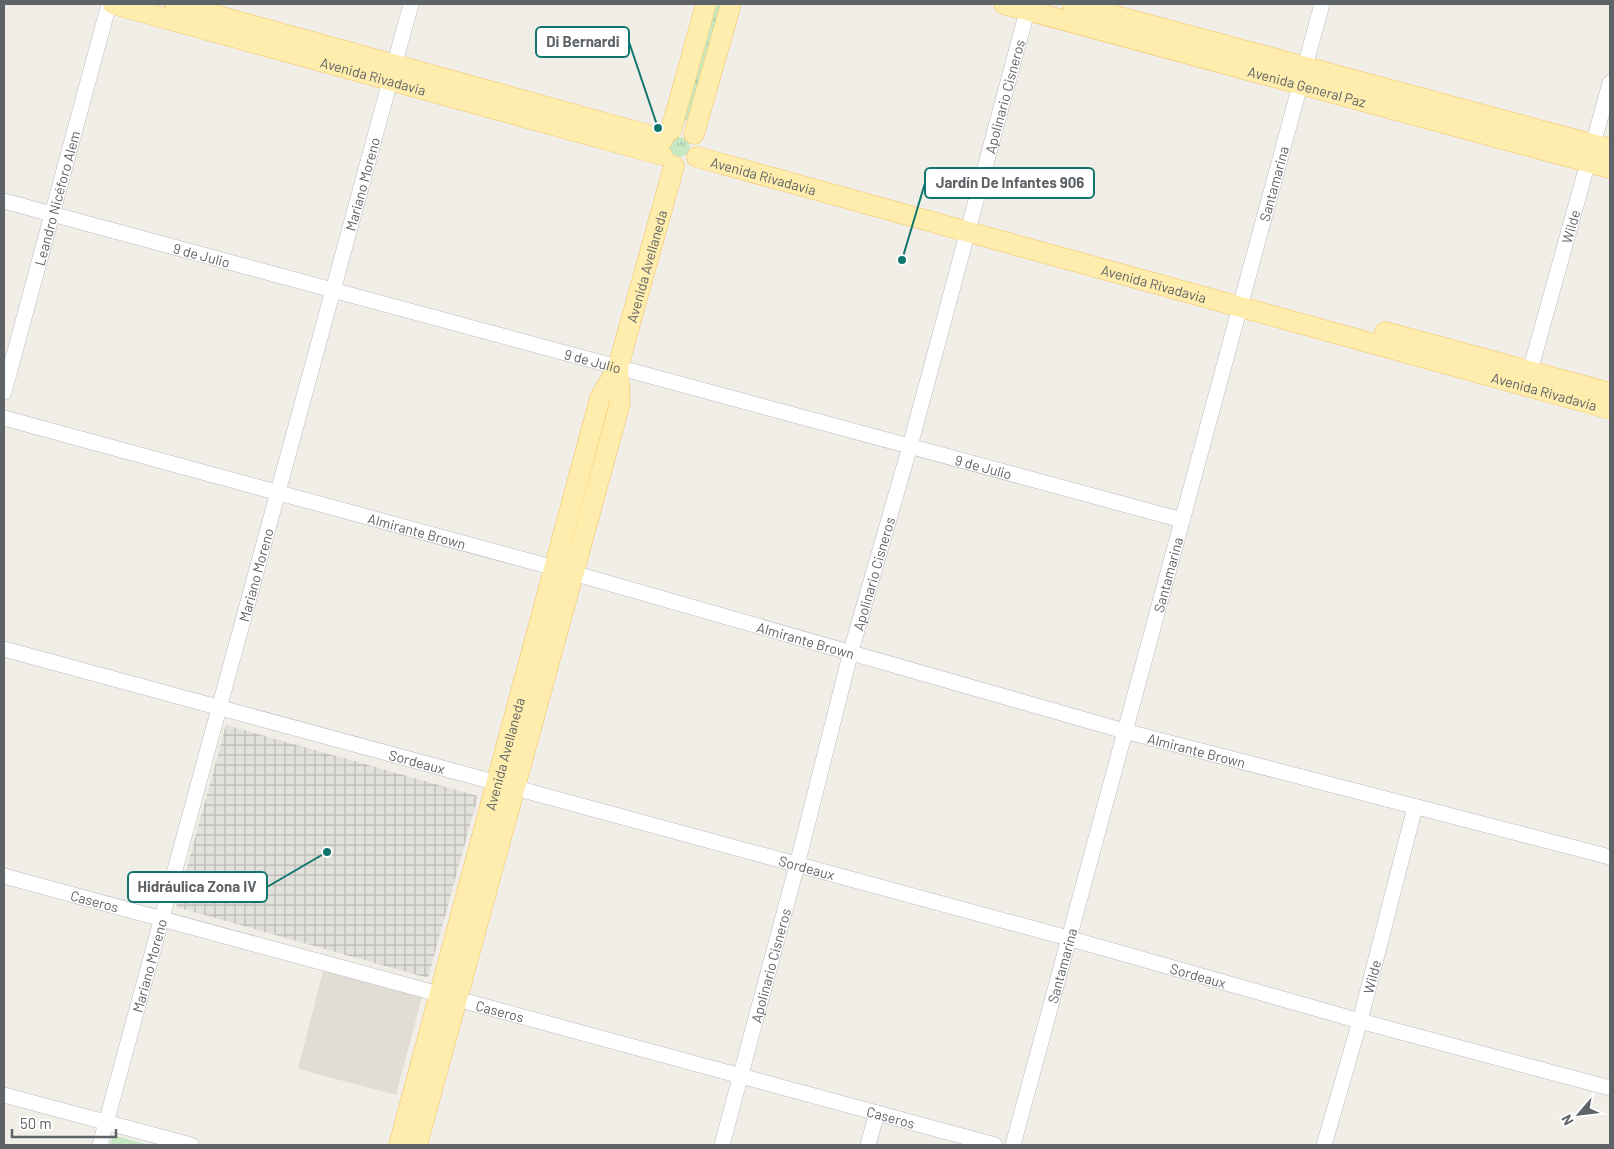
<svg xmlns="http://www.w3.org/2000/svg" width="1614" height="1149" viewBox="0 0 1614 1149" font-family="Barlow,sans-serif">
<style>
.industrial{fill:url(#industrial-grid)}
.education{fill:#e1ddd5}
.grass{fill:url(#grass-tufts)}
.park{fill:#c6e9c4}
.lines{fill:none;stroke-linecap:round;stroke-linejoin:round}
.minor-casing{stroke:#b7babe;stroke-width:16}
.major-casing{stroke:#f5c05c;stroke-width:21}
.minor{stroke:#fff;stroke-width:15}
.major{stroke:#ffedae;stroke-width:20}
.labels{text-anchor:middle;dominant-baseline:central;stroke-width:4.5;stroke-linejoin:round;paint-order:stroke}
.street-label{font-size:14px;fill:#5e6368;stroke:#fff}
.leader{fill:none;stroke:#0f766e;stroke-width:2}
.callout-dot{fill:#0f766e;stroke:#fff;stroke-width:2}
.callout{fill:#fff;stroke:#0f766e;stroke-width:2}
.callout-label{font-size:15px;text-anchor:middle;font-weight:bold;fill:#5e6368}
</style>
<defs>
<pattern id="industrial-grid" width="8" height="8" patternUnits="userSpaceOnUse" patternTransform="scale(1.25)"><rect width="8" height="8" fill="#e2e0db"/><path d="M0 4h8M4 0v8" fill="none" stroke="#bab9b5"/></pattern>
<pattern id="grass-tufts" width="24" height="20" patternUnits="userSpaceOnUse" patternTransform="scale(1.25)"><rect width="24" height="20" fill="#c6e9c4"/><path d="M3 7l-1-3M5 7V3M7 7l1-3M15 17l-1-3M17 17v-4M19 17l1-3" fill="none" stroke="#a4c0a3"/></pattern>
</defs>
<rect width="100%" height="100%" fill="#f1eee7"/>
<!-- industrial -->
<path class="industrial" d="M226 725 478 796 428 978 176 907Z"/>
<!-- education -->
<path class="education" d="M323 971 422 997 396 1095 298 1069Z"/>
<!-- grass -->
<g class="grass">
<path d="M714 4H722L689 122 682 119Z"/>
<circle cx="680" cy="147" r="10"/>
</g>
<!-- park -->
<path class="park" d="M113 1135 148 1145H110Z"/>
<g class="lines">
<!-- minor casing -->
<g class="minor-casing">
<g id="minor">
<path id="s1" d="M4 201 1182 520"/>
<path id="s2" d="M1530 371 1610 83"/>
<path id="s3" d="M4 392 109 4"/>
<path id="s4" d="M4 418 573 573 1124 731 1610 857"/>
<path id="s5" d="M4 649 1068 938 1360 1021 1610 1088"/>
<path id="s6" d="M4 876 995 1145"/>
<path d="M4 1095 191 1145"/>
<path id="s7" d="M100 1145 411 4"/>
<path id="s8" d="M722 1145 797 865 851 651 910 446 1029 4"/>
<path d="M868 1145 877 1113"/>
<path id="s9" d="M1013 1145 1322 4"/>
<path id="s10" d="M1324 1145 1360 1021 1415 807"/>
</g>
</g>
<!-- major casing -->
<g class="major-casing">
<g id="major">
<path id="s11" d="M113 4 662 155"/>
<path d="M175 4 663 139"/>
<path id="s12" d="M1004 4 1610 168"/>
<path d="M1072 4 1610 149"/>
<path d="M671 130 706 4"/>
<path d="M694 134 731 4"/>
<path id="s13" d="M697 157 1610 409"/>
<path d="M1385 332 1610 393"/>
<path id="s14" d="M399 1145 600 398 618 367 674 166"/>
<path d="M417 1145 620 403 618 367"/>
</g>
</g>
<!-- minor -->
<use href="#minor" class="minor"/>
<!-- major -->
<use href="#major" class="major"/>
</g>
<g class="labels">
<!-- street labels -->
<g class="street-label">
<text stroke="none"><textPath href="#s11" startOffset="270">Avenida Rivadavia</textPath></text>
<text stroke="none"><textPath href="#s12" startOffset="314">Avenida General Paz</textPath></text>
<text stroke="none"><textPath href="#s8" startOffset="1086">Apolinario Cisneros</textPath></text>
<text stroke="none"><textPath href="#s13" startOffset="69">Avenida Rivadavia</textPath></text>
<text stroke="none"><textPath href="#s7" startOffset="996">Mariano Moreno</textPath></text>
<text stroke="none"><textPath href="#s9" startOffset="996">Santamarina</textPath></text>
<text stroke="none"><textPath href="#s3" startOffset="201">Leandro Nicéforo Alem</textPath></text>
<text stroke="none"><textPath href="#s2" startOffset="150">Wilde</textPath></text>
<text stroke="none"><textPath href="#s1" startOffset="205">9 de Julio</textPath></text>
<text stroke="none"><textPath href="#s14" startOffset="914">Avenida Avellaneda</textPath></text>
<text stroke="none"><textPath href="#s13" startOffset="474">Avenida Rivadavia</textPath></text>
<text stroke="none"><textPath href="#s1" startOffset="610">9 de Julio</textPath></text>
<text stroke="none"><textPath href="#s13" startOffset="879">Avenida Rivadavia</textPath></text>
<text stroke="none"><textPath href="#s1" startOffset="1015">9 de Julio</textPath></text>
<text stroke="none"><textPath href="#s4" startOffset="428">Almirante Brown</textPath></text>
<text stroke="none"><textPath href="#s7" startOffset="591">Mariano Moreno</textPath></text>
<text stroke="none"><textPath href="#s8" startOffset="591">Apolinario Cisneros</textPath></text>
<text stroke="none"><textPath href="#s9" startOffset="591">Santamarina</textPath></text>
<text stroke="none"><textPath href="#s4" startOffset="832">Almirante Brown</textPath></text>
<text stroke="none"><textPath href="#s4" startOffset="1238">Almirante Brown</textPath></text>
<text stroke="none"><textPath href="#s14" startOffset="405">Avenida Avellaneda</textPath></text>
<text stroke="none"><textPath href="#s5" startOffset="428">Sordeaux</textPath></text>
<text stroke="none"><textPath href="#s5" startOffset="832">Sordeaux</textPath></text>
<text stroke="none"><textPath href="#s6" startOffset="94">Caseros</textPath></text>
<text stroke="none"><textPath href="#s7" startOffset="186">Mariano Moreno</textPath></text>
<text stroke="none"><textPath href="#s9" startOffset="186">Santamarina</textPath></text>
<text stroke="none"><textPath href="#s8" startOffset="186">Apolinario Cisneros</textPath></text>
<text stroke="none"><textPath href="#s5" startOffset="1238">Sordeaux</textPath></text>
<text stroke="none"><textPath href="#s10" startOffset="175">Wilde</textPath></text>
<text stroke="none"><textPath href="#s6" startOffset="514">Caseros</textPath></text>
<text stroke="none"><textPath href="#s6" startOffset="919">Caseros</textPath></text>
</g>
</g>
<!-- callouts -->
<path class="leader" d="M658 128L629 42M902 260L925 183M327 852L267 887"/>
<g class="callout-dot">
<circle cx="658" cy="128" r="5"/>
<circle cx="902" cy="260" r="5"/>
<circle cx="327" cy="852" r="5"/>
</g>
<g class="callout">
<rect x="536" y="27" width="93" height="30" rx="5"/>
<rect x="925" y="168" width="169" height="30" rx="5"/>
<rect x="128" y="872" width="139" height="30" rx="5"/>
</g>
<g class="callout-label">
<text x="583" y="47">Di Bernardi</text>
<text x="1010" y="188">Jardín De Infantes 906</text>
<text x="197" y="892">Hidráulica Zona IV</text>
</g>
<!-- border -->
<rect width="1614" height="1149" fill="none" stroke="#5e6368" stroke-width="10"/>
<!-- north arrow -->
<g transform="translate(1579 1114) rotate(242)" stroke="#ffffff" stroke-width="4" paint-order="stroke">
<path d="M0-4L9 19L0 12L-9 19Z" fill="#5e6368"/>
<text y="-8" font-size="14" font-weight="bold" text-anchor="middle" fill="#5e6368">N</text>
</g>
<!-- scale -->
<path d="M12 1129v8h104v-8" fill="none" stroke="#5e6368" stroke-width="2.5"/>
<text x="20" y="1129" font-size="15" fill="#5e6368" stroke="#ffffff" stroke-width="4" paint-order="stroke">50 m</text>
</svg>
